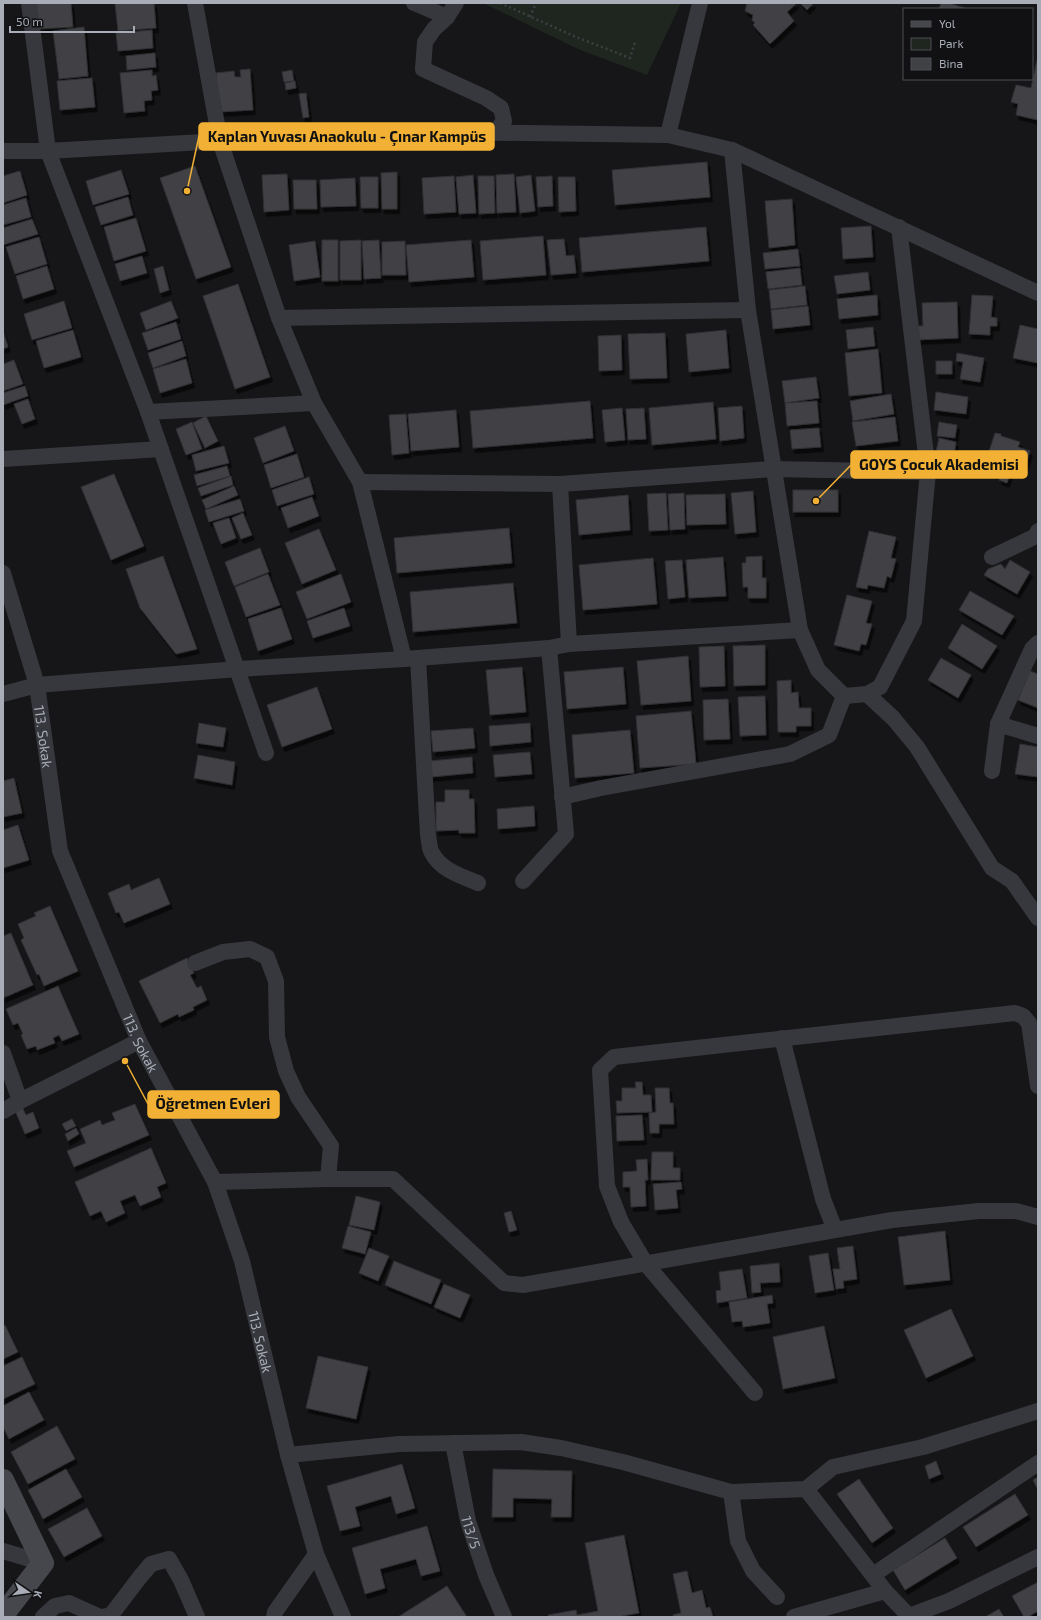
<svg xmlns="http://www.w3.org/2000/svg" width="1041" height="1620" viewBox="0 0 1041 1620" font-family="'Exo 2',sans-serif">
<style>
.green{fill:#1e261f}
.building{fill:#404145;stroke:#303034;filter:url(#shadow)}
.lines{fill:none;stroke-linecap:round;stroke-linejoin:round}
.path{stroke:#3d3f44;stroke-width:2.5;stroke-dasharray:2 3;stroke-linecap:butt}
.street{stroke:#37383d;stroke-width:16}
.secondary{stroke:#45474d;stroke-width:22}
.labels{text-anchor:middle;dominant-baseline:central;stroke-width:4;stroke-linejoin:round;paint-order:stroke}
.street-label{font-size:14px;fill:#a8adb8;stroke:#111113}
.leader{fill:none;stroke:#f2b134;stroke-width:1.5}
.callout-dot{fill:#f2b134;stroke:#111113;stroke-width:1.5}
.callout{fill:#f2b134;stroke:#f2b134;stroke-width:1.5}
.callout-label{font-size:15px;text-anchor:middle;font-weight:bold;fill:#111}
</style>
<defs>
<filter id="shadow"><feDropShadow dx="2.5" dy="4.5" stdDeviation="0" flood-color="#0009"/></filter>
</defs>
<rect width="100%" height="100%" fill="#161618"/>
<!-- green -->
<path class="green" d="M483 3H681L647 75 578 49Z"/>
<!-- building -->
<g class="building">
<path d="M36 3H71L73 27 38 29Z"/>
<path d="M115 3H154L156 28 118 31Z"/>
<path d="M747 3H797L787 12 794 21 770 44 753 25 755 23 752 20 753 15 745 11Z"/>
<path d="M800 3H814L807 10Z"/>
<path d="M941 3H949L968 9H939Z"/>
<path d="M84 27 88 76 59 79 53 31Z"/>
<path d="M152 30 153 48 118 51 116 33Z"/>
<path d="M155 53 156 67 127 70 126 56Z"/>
<path d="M1037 60H1038V120L1016 115 1018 104 1011 102 1016 85 1031 88Z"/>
<path d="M250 69 253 110 219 112 216 73 234 71 235 77H241L240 70Z"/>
<path d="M152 70V76L156 75 158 90 151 91 152 100 144 101 145 111 124 113 120 73Z"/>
<path d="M292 70 294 81 284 82 282 72Z"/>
<path d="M92 78 95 107 60 110 57 81Z"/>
<path d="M295 81 296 88 286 90 285 83Z"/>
<path d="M306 93 309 117 303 118 299 94Z"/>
<path d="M707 162 710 197 615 205 612 170Z"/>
<path d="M195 166 231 267 196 279 160 178Z"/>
<path d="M121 170 129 194 93 205 86 181Z"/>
<path d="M20 171 27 195 3 203V176Z"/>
<path d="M397 172V209H382L381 173Z"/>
<path d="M287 174 289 210 264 212 262 175Z"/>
<path d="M514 174 516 212 497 213 496 175Z"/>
<path d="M473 175 476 213 459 214 456 177Z"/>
<path d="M531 175 535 211 520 213 516 177Z"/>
<path d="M454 176 456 212 424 214 422 178Z"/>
<path d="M478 176H494L495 213 479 214Z"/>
<path d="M552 176 553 206 538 207 536 177Z"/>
<path d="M360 177H378V208H361Z"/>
<path d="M558 177H575L576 211 559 212Z"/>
<path d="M355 178 356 206 321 207 320 180Z"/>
<path d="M293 180H316L317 209H294Z"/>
<path d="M128 197 133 215 101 225 95 207Z"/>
<path d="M26 198 31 217 3 225V205Z"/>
<path d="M792 199 795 245 769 248 765 201Z"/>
<path d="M136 218 146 251 114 261 104 227Z"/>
<path d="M32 219 38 234 3 245V228Z"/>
<path d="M871 226 873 257 843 259 841 228Z"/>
<path d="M706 227 709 261 582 272 579 238Z"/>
<path d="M543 236 546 275 483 280 480 241Z"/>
<path d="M39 237 47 264 15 274 6 247Z"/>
<path d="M564 239 566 256 574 255 576 273 551 275 547 240Z"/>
<rect x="322" y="240" width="16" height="41"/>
<path d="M361 240V280H340V241Z"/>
<path d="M379 240 381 278 364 279 362 241Z"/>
<path d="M471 240 474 277 409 282 406 245Z"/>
<path d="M315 241 320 277 294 281 289 245Z"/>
<path d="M405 241 406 275H382V242Z"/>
<path d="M798 249 800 266 765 269 763 253Z"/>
<path d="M142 256 147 273 120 281 115 264Z"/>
<path d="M47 266 54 289 23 299 16 276Z"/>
<path d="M163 266 169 290 160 293 154 269Z"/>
<path d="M800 268 802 285 768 289 766 272Z"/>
<path d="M868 272 870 290 837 294 834 276Z"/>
<path d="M238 284 270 377 235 389 203 296Z"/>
<path d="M805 286 807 305 771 309 769 290Z"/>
<path d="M877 295 878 315 839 319 837 299Z"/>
<path d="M972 295 993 296 991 317 997 318V326H990V335L969 334Z"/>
<path d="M64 301 72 328 32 340 24 314Z"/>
<path d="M171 301 178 318 146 330 140 313Z"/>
<path d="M957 302 958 338 915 340 914 326H923L922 303Z"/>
<path d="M808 306 810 325 773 329 771 310Z"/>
<path d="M176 322 181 339 148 350 142 333Z"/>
<path d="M1020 325 1038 329V363L1013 358Z"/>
<path d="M873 327 875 346 848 349 846 330Z"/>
<path d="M73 330 81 357 44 368 36 341Z"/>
<path d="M726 330 729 368 689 372 686 334Z"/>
<path d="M3 331 8 347 3 349Z"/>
<path d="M665 333 667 378 630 379 628 334Z"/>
<path d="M621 335 622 370 599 371 598 336Z"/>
<path d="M182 341 186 356 153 368 148 353Z"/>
<path d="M878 349 882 393 849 396 845 353Z"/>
<path d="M957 353 984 358 980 382 960 379 963 362 956 361Z"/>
<path d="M186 359 192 383 160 393 153 369Z"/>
<path d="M14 360 23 384 3 391V364Z"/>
<rect x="936" y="361" width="16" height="13"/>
<path d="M816 377 819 398 785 403 782 381Z"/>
<path d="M25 386 28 396 3 405V393Z"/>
<path d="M936 392 968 397 966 414 934 410Z"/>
<path d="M891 394 894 414 853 421 850 401Z"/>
<path d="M28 399 35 419 22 424 14 404Z"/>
<path d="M590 401 593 438 473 448 470 411Z"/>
<path d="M817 401 819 423 787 426 785 403Z"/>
<path d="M713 402 716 439 652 445 649 408Z"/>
<path d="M742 406 744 438 720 441 718 408Z"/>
<path d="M622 408 625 440 605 442 602 410Z"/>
<path d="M644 408 646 439 628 440 626 409Z"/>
<path d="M456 410 459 447 411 451 408 414Z"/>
<path d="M406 414 409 453 392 455 389 415Z"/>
<path d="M206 416 218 441 205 448 193 423Z"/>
<path d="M895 417 898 441 856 446 852 422Z"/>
<path d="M192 422 202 449 186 455 176 429Z"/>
<path d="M939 422 957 425 955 438 937 436Z"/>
<path d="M285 426 294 451 263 463 254 438Z"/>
<path d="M819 428 821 447 792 449 790 430Z"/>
<path d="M995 433 1001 434V436L1020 442 1018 447 1030 451 1024 470 1012 466 1007 483 999 480 1000 476 983 470Z"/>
<path d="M939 438 956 442 954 455 936 452Z"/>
<path d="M224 446 229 463 196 471 192 455Z"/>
<path d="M297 454 304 477 271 488 264 465Z"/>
<path d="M227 466 230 476 197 486 194 475Z"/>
<path d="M114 474 144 546 111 560 81 487Z"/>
<path d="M231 476 233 485 201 496 198 488Z"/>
<path d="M309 477 314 494 277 506 272 490Z"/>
<path d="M234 486 238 495 206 509 202 500Z"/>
<rect x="793" y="490" width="45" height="22"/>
<path d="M753 491 756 532 735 534 731 493Z"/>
<path d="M666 493 668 530 649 531 647 494Z"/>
<path d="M684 493 685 529 670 530 668 494Z"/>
<path d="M725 494 726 524 687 525 686 495Z"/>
<path d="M628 495 630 530 579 535 576 500Z"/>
<path d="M312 497 319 516 288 528 281 508Z"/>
<path d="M240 499 244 511 209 522 205 510Z"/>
<path d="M243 513 252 535 241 539 232 518Z"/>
<path d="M229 518 236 538 221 544 213 523Z"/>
<path d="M509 528 512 563 397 573 394 538Z"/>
<path d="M319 529 336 570 302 584 285 543Z"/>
<path d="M869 531 896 537 891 558 896 559 891 578 887 576 884 588 868 585 867 589 856 587Z"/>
<path d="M260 548 269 572 234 586 225 562Z"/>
<path d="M163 556 197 649 176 654 140 608 126 569Z"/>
<path d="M762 556V578H766V598H748V587H743L742 563H746V557Z"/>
<path d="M723 557 726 596 689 598 686 560Z"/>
<path d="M653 558 657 604 583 610 579 565Z"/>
<path d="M682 560 685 597 668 599 665 561Z"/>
<path d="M1010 560 1030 572 1017 594 984 575 988 569 1001 564 1005 569Z"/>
<path d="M268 574 280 605 246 617 235 587Z"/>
<path d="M341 574 351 602 307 619 296 592Z"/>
<path d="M513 583 517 623 413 632 410 592Z"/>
<path d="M970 591 1014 616 1002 635 959 610Z"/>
<path d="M847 595 872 601 866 623 872 624 866 645 861 644 859 651 834 645Z"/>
<path d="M281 608 292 639 258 651 248 619Z"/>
<path d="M344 608 350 626 313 638 307 621Z"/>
<path d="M962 624 997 646 982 669 948 648Z"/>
<path d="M765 645V685L734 686 733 646Z"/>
<path d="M724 646 725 686 700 687 699 647Z"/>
<path d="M688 656 691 701 641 705 637 661Z"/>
<path d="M941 658 971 675 958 698 928 680Z"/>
<path d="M522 667 526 712 490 715 486 670Z"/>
<path d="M623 667 626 704 567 709 564 672Z"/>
<path d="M1030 671 1038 674V708L1018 700Z"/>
<path d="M791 680V693L798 692 799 708H811V726H796V732H778L777 681Z"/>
<path d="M317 687 332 729 282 747 267 705Z"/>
<path d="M765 696 766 735 740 736 738 697Z"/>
<path d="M728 699 730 739 704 740 703 700Z"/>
<path d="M691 711 696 764 640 768 636 716Z"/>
<path d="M199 723 226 728 223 747 196 743Z"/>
<path d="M530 723 531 742 490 746 489 726Z"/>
<path d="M473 728 475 748 433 752 431 731Z"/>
<path d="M630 730 634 773 575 778 572 735Z"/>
<path d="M1020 744 1038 747V777L1015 774Z"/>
<path d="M530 752 532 774 495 777 493 755Z"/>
<path d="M198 755 235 762 232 785 194 778Z"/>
<path d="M472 757 473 773 431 777 430 761Z"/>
<path d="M14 778 22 813 3 817V781Z"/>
<path d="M445 790H469V799H474L475 833H459V830L436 831V802H445Z"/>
<path d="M534 806 535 826 498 829 497 809Z"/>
<path d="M18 825 29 860 3 868V830Z"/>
<path d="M159 878 170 904 124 923 119 912 116 913 108 893 129 884 131 890Z"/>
<path d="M50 906 78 971 44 986 39 974 37 975 21 940 24 938 18 924 36 916 34 913Z"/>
<path d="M11 933 33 985 3 998V936Z"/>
<path d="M187 958 194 973 190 975 197 988 201 986 207 1000 193 1007 194 1010 179 1017 178 1014 160 1023 139 981Z"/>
<path d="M58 986 79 1034 62 1041 59 1035 53 1038 55 1043 37 1050 36 1046 27 1049 21 1035 23 1034 18 1023 13 1025 6 1009Z"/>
<path d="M635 1082H642L643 1095H651L652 1112 617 1113 616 1101H622V1088H636Z"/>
<path d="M655 1088H669L670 1103H673L674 1124H659V1133H650L649 1113 656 1112Z"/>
<path d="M135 1104 149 1135 74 1167 67 1151 86 1143 80 1129 100 1120 102 1125 115 1120 112 1113Z"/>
<path d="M21 1105 26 1115 33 1112 39 1128 25 1134 14 1108Z"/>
<path d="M642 1115 644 1140 617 1141 616 1116Z"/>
<path d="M72 1119 76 1126 66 1131 62 1124Z"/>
<path d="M76 1128 79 1134 68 1141 65 1134Z"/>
<path d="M151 1148 166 1183 157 1187 161 1197 140 1206 135 1195 120 1201 125 1213 106 1222 101 1211 90 1216 75 1182Z"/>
<path d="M652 1152H673V1168H680V1180H651Z"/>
<path d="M647 1159 648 1180H645L646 1206 631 1207 630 1187H623V1172L637 1171 636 1160Z"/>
<path d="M681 1182 682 1189 676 1190 678 1208 655 1210 653 1184Z"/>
<path d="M356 1196 380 1202 374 1230 349 1225Z"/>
<path d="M511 1211 517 1230 509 1232 504 1213Z"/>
<path d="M348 1226 371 1232 365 1254 342 1248Z"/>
<path d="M945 1231 950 1280 904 1285 898 1237Z"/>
<path d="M853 1246 857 1279 843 1281 844 1288 836 1289 833 1269H840L837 1248Z"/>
<path d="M369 1248 389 1256 378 1281 359 1273Z"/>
<path d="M828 1253 834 1290 815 1293 809 1256Z"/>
<path d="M394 1261 441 1280 431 1304 385 1285Z"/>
<path d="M779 1263 780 1282 760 1283 761 1292 752 1293 750 1266Z"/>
<path d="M742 1269 747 1298 717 1303 716 1291 721 1290 719 1272Z"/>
<path d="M444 1284 470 1295 460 1318 434 1307Z"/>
<path d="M772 1295 773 1303 767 1304 770 1323 743 1327 742 1321 732 1322 729 1302Z"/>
<path d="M951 1309 973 1356 926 1378 904 1330Z"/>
<path d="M5 1325 18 1352 3 1359V1326Z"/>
<path d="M824 1326 835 1378 783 1389 773 1337Z"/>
<path d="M318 1356 368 1367 356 1419 306 1408Z"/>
<path d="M22 1357 35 1384 3 1399V1366Z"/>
<path d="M29 1392 44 1420 9 1439 3 1427V1406Z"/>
<path d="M57 1426 75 1459 28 1484 11 1452Z"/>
<path d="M936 1461 941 1474 929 1479 925 1466Z"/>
<path d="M402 1464 415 1508 396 1514 391 1496 355 1507 360 1526 340 1531 327 1486Z"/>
<path d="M66 1469 82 1497 43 1519 28 1490Z"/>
<path d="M493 1469 572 1471 571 1517H551L552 1499 513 1498V1517H492Z"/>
<path d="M1038 1477V1490L1033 1480Z"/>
<path d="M859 1479 893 1528 872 1543 837 1494Z"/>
<path d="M1015 1494 1028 1515 976 1547 963 1527Z"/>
<path d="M87 1508 102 1536 64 1557 48 1529Z"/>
<path d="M427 1526 440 1571 421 1576 416 1559 380 1569 385 1588 365 1594 352 1548Z"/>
<path d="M624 1535 639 1613 622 1616V1617H549L548 1615 576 1610 577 1615 598 1611 585 1543Z"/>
<path d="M945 1538 957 1558 905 1590 893 1570Z"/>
<path d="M687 1571 692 1593 702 1590 706 1608 710 1607 713 1617H674L673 1615 681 1613 673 1574Z"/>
<path d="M1038 1582V1611L1028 1617H1024L1012 1596Z"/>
<path d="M447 1586 467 1617H398Z"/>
<path d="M999 1609 1004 1617H985Z"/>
</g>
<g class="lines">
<!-- path -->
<g class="path">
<path d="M500 3 576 37 630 58 635 42"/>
<path d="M530 17 536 3"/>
</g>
<!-- street -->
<g class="street">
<path d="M29 3 48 151 148 412 266 753"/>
<path d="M195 3 220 141 279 318 314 403 360 482 404 659 549 648 569 644 800 630"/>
<path d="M414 3 447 17"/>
<path d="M456 3 447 17 434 29 425 42 423 69 486 98 501 108 504 121 495 132"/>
<path d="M668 135 700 3"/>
<path d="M732 150 748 310 800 630 818 670 844 696 867 694 880 687 914 621 928 472 899 227"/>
<path d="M3 151H48L220 141 445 132 668 135 732 150 1038 293"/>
<path d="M279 318 748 310"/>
<path d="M148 412 314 403"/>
<path d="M3 459 161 449"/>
<path d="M360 482 560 484 773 469 928 472"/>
<path d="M560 484 569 644"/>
<path d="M992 557 1036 536 1038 531"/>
<path id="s1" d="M3 573 37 685 60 851 139 1041 215 1182 242 1261 288 1455 316 1554 343 1617"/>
<path d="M1038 643 1032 649 998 724 1038 736"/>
<path d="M418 658 428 835C429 840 429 848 432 853 441 870 461 876 478 883"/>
<path d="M3 694 37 685 238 669 404 659"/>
<path d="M867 694 893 718 917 747 992 868 1012 881 1038 918"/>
<path d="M992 771 998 724"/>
<path d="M562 797 601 788 790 754 829 735 844 696"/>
<path d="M523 881 566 834 549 648"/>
<path d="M195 963 223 952 250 949 267 957 276 981 277 1037 286 1071 298 1097 331 1146 328 1179"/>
<path d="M782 1038 823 1199 835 1230"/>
<path d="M3 1053 20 1101 139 1041"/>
<path d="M3 1111 20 1101"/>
<path d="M215 1182 328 1179H393L504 1283 523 1285 892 1220 979 1211H1016L1038 1217"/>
<path d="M755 1393 646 1264 621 1222 607 1186 600 1070 614 1057 1015 1013 1023 1016 1029 1023 1038 1086"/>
<path id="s2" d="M453 1443 468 1521 486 1575 504 1617"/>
<path d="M288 1455 399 1444 521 1442 561 1448 623 1462 731 1492 806 1489 833 1467 923 1447 1038 1411"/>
<path d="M806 1489 885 1591 909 1616 949 1601 1038 1557"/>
<path d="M731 1492 738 1541 753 1571 777 1597"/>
<path d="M3 1551 43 1563"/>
<path d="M873 1575 1038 1463"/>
<path d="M43 1617 55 1606 69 1603 100 1617"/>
<path d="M102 1617 111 1615 140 1577 151 1564 169 1559 181 1580 197 1617"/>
<path d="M274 1617 275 1612 316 1554"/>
<path d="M794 1617 885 1591"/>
</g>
<!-- secondary -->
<path class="secondary" d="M3 1480 43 1563 3 1615"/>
</g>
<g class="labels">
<!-- street labels -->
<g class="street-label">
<text stroke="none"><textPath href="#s1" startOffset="169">113. Sokak</textPath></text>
<text stroke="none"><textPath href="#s1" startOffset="493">113. Sokak</textPath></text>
<text stroke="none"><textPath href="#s1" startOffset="817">113. Sokak</textPath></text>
<text stroke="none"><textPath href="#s2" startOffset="91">113/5</textPath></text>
</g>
</g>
<!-- callouts -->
<path class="leader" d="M187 191L199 136M816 501L851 465M125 1061L148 1104"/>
<g class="callout-dot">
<circle cx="187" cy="191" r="4"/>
<circle cx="816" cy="501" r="4"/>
<circle cx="125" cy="1061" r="4"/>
</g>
<g class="callout">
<rect x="199" y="123" width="295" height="27" rx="4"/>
<rect x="851" y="451" width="176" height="27" rx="4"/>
<rect x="148" y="1091" width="131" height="27" rx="4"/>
</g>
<g class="callout-label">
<text x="347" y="142">Kaplan Yuvası Anaokulu - Çınar Kampüs</text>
<text x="939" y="470">GOYS Çocuk Akademisi</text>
<text x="213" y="1109">Öğretmen Evleri</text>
</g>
<!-- border -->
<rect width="1041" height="1620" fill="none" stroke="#a8adb8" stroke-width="8"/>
<!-- legend -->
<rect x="903" y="8" width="130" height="72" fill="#111113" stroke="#4d4f55"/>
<rect x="911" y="21" width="20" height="6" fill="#45474d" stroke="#4d4f55"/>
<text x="939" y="28" font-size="12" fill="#a8adb8">Yol</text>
<rect x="911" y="38" width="20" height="12" fill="#1e261f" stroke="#4d4f55"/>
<text x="939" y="48" font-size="12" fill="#a8adb8">Park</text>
<rect x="911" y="58" width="20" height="12" fill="#404145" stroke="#4d4f55"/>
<text x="939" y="68" font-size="12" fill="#a8adb8">Bina</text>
<!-- north arrow -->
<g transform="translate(28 1592) rotate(103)" stroke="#111113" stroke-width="3" paint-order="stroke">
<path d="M0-3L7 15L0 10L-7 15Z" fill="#a8adb8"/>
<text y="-6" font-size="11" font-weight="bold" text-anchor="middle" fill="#a8adb8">K</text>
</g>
<!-- scale -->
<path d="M10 26v6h124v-6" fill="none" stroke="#a8adb8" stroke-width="2"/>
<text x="16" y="26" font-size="12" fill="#a8adb8" stroke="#111113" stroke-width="3" paint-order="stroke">50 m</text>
</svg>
